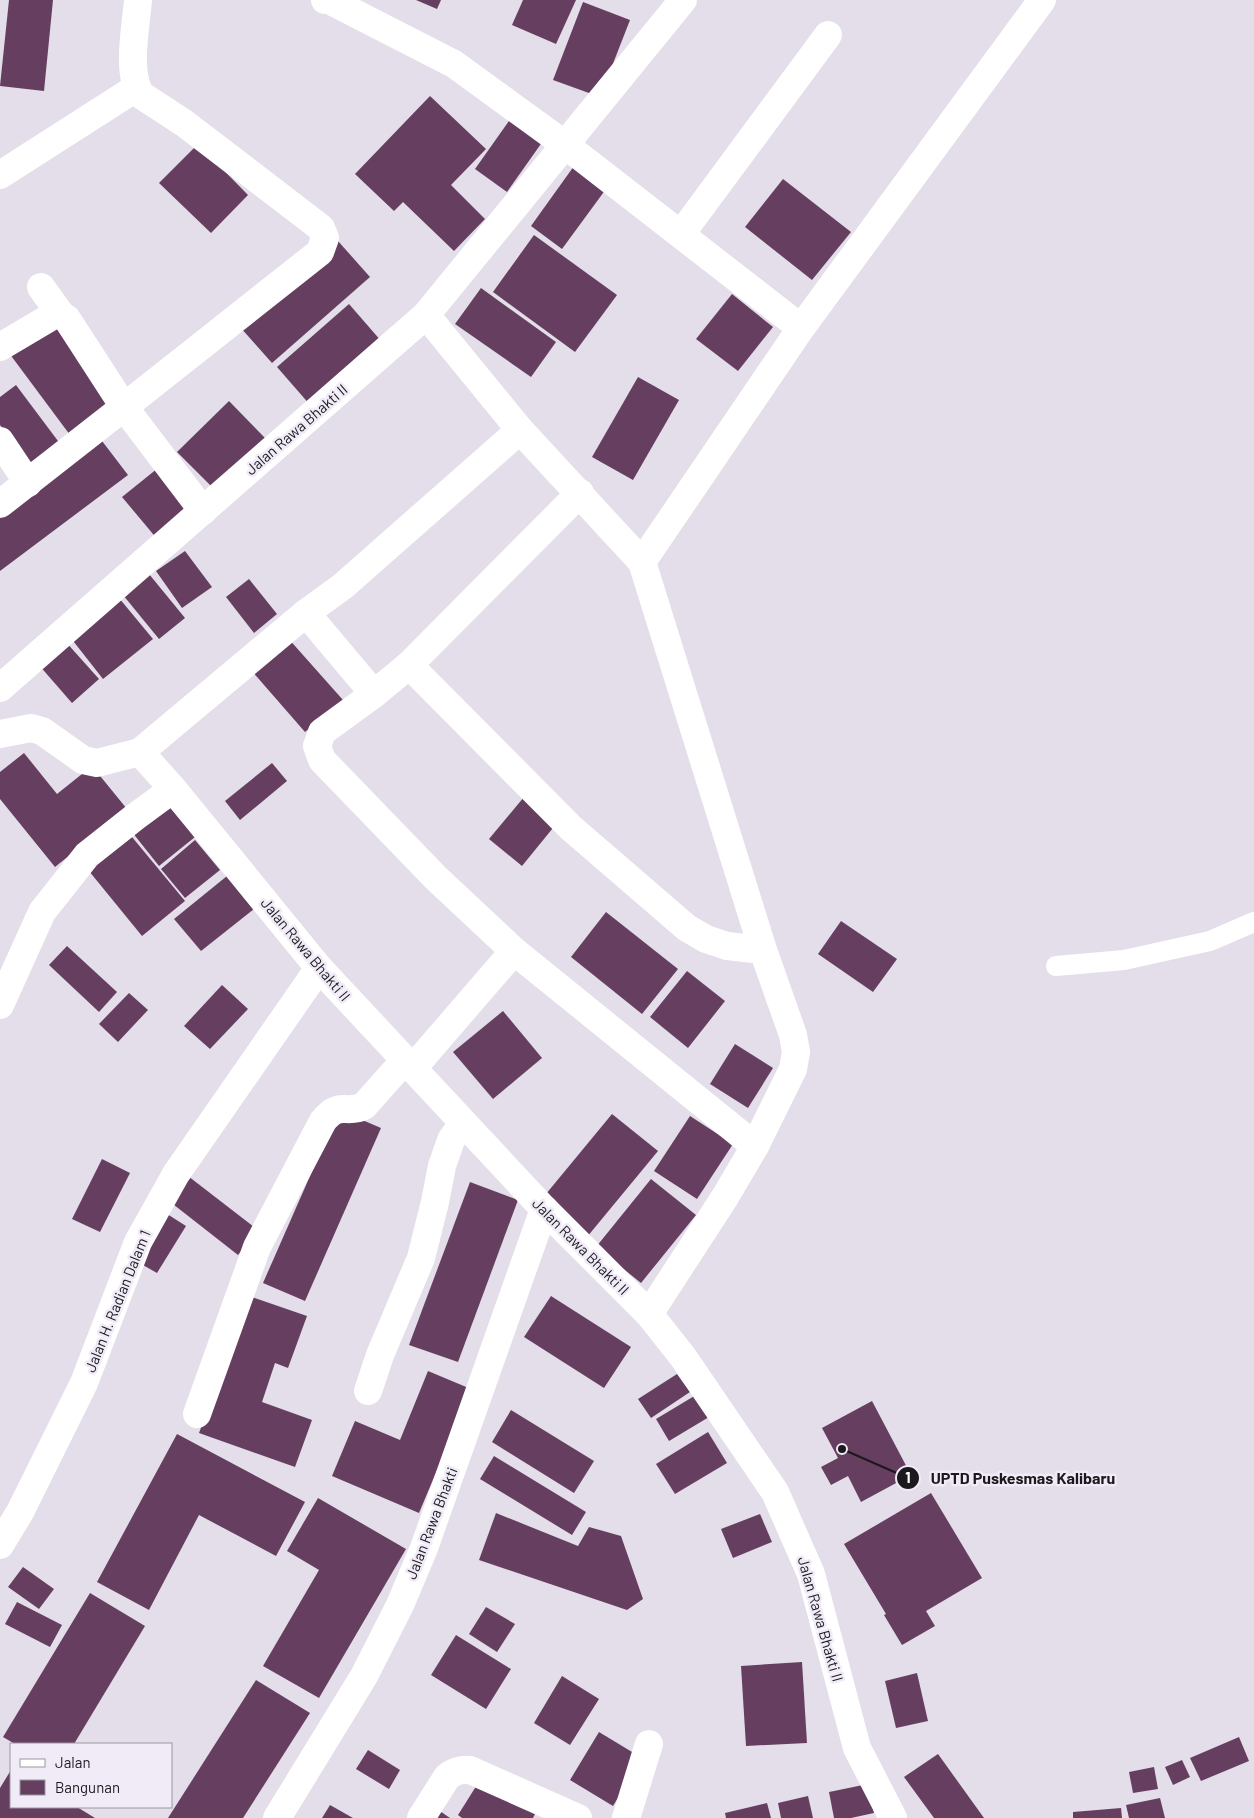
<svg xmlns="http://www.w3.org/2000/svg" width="1254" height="1818" viewBox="0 0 1254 1818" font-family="Barlow,sans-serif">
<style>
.building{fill:#663f60}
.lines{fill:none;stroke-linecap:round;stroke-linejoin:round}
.service{stroke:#fff;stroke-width:20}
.minor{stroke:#fff;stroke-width:28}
.labels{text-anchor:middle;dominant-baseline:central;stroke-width:5;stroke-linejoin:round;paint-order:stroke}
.street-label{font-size:15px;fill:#1b191d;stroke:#f0ebf7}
.leader{fill:none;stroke:#1b191d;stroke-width:2}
.callout-dot{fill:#1b191d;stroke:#f0ebf7;stroke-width:2}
.mark-label{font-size:15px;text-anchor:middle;font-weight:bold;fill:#fff}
.callout-label{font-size:16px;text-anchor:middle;font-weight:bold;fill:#1b191d;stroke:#f0ebf7;stroke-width:5;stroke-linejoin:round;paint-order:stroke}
</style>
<rect width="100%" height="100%" fill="#e3dee9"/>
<!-- building -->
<g class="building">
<path d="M9 0H53L44 91 0 86Z"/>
<path d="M416 0H441L437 9Z"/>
<path d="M523 0H576L556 44 512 25Z"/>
<path d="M583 2 630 20 600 97 553 80Z"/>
<path d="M430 96 486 149 451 185 485 219 454 251 403 202 394 211 355 174Z"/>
<path d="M511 118 543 141 507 192 475 169Z"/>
<path d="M198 144 248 195 211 233 159 183Z"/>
<path d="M574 166 606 189 562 249 531 226Z"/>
<path d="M783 179 851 232 812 280 745 227Z"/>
<path d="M534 235 617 295 575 352 493 292Z"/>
<path d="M338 241 370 277 272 363 240 327Z"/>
<path d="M481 288 556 342 531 377 455 324Z"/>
<path d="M732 294 773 327 738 371 696 339Z"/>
<path d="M349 304 382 342 311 406 277 367Z"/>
<path d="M52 322 114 409 73 439 9 353Z"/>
<path d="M638 377 679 400 633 480 592 457Z"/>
<path d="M16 385 61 445 31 467 0 425V397Z"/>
<path d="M229 401 265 438 213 488 177 452Z"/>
<path d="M99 437 128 475 0 571V511Z"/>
<path d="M158 468 194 510 158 540 122 497Z"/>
<path d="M185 551 212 587 182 608 156 571Z"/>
<path d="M149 574 185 618 159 639 123 595Z"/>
<path d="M249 579 277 614 254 633 226 597Z"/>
<path d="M119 598 153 639 103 679 70 637Z"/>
<path d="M287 637 343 700 305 732 250 669Z"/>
<path d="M65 641 99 679 72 703 38 664Z"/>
<path d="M24 753 57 794 92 766 127 809 55 867 0 799V772Z"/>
<path d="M272 763 287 781 240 820 225 801Z"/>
<path d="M524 797 557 823 522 866 489 839Z"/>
<path d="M167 804 195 837 159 866 132 832Z"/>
<path d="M132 837 185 901 142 936 89 871Z"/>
<path d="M195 840 220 870 185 898 161 869Z"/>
<path d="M227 876 254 909 201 951 174 919Z"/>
<path d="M606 912 678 969 642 1014 571 957Z"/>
<path d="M841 921 897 959 873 992 818 954Z"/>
<path d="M67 946 117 992 99 1012 49 965Z"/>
<path d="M687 971 725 1001 688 1048 650 1017Z"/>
<path d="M222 985 248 1009 210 1049 184 1026Z"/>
<path d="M129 993 148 1010 118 1042 99 1024Z"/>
<path d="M503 1011 542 1058 493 1099 453 1052Z"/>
<path d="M735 1044 773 1068 748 1108 710 1084Z"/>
<path d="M339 1110 381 1128 305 1301 263 1283Z"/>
<path d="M612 1114 658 1151 587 1237 541 1200Z"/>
<path d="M690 1116 733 1144 697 1199 654 1171Z"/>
<path d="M102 1159 130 1173 100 1232 72 1219Z"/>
<path d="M188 1176 258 1230 238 1255 169 1201Z"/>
<path d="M651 1179 696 1215 641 1283 596 1247Z"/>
<path d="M470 1182 518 1200 458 1362 409 1345Z"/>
<path d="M164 1212 186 1226 157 1273 134 1260Z"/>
<path d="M249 1296 307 1316 288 1368 275 1363 262 1402 312 1420 295 1467 199 1433Z"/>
<path d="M551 1296 631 1347 604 1388 524 1337Z"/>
<path d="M428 1371 471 1389 419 1513 332 1476 355 1421 400 1440Z"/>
<path d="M677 1374 690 1392 651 1418 638 1399Z"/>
<path d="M701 1392 714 1414 669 1441 656 1419Z"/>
<path d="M872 1401 911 1475 861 1502 848 1476 831 1485 821 1467 838 1458 822 1428Z"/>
<path d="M511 1410 594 1461 574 1493 492 1442Z"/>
<path d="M708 1432 727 1463 675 1494 656 1464Z"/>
<path d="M177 1434 305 1502 276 1556 199 1515 149 1610 97 1582Z"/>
<path d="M494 1456 586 1512 572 1535 480 1479Z"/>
<path d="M931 1493 982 1578 926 1611 935 1626 902 1645 884 1615 886 1614 844 1544Z"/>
<path d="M318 1498 406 1549 319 1698 263 1666 319 1570 287 1551Z"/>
<path d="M496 1513 578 1546 589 1527 621 1536 643 1599 627 1610 479 1560Z"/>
<path d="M760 1514 772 1542 733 1558 721 1529Z"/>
<path d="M23 1567 54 1589 39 1609 8 1587Z"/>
<path d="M90 1593 145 1626 74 1744H15L3 1737Z"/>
<path d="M17 1602 62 1625 50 1647 5 1624Z"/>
<path d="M486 1607 515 1624 497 1652 469 1634Z"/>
<path d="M456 1635 511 1669 486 1709 431 1675Z"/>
<path d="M802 1662 807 1743 746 1746 741 1666Z"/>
<path d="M917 1673 928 1721 896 1728 885 1681Z"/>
<path d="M562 1676 599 1699 570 1745 534 1723Z"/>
<path d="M256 1680 310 1713 243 1818H168Z"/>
<path d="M599 1732 642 1758 613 1806 570 1780Z"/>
<path d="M1239 1737 1249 1761 1201 1781 1190 1758Z"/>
<path d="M368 1750 400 1770 389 1789 356 1769Z"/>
<path d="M938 1754 984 1818H934L904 1777Z"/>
<path d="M1182 1760 1190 1777 1173 1785 1165 1767Z"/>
<path d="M1154 1767 1158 1789 1133 1793 1129 1772Z"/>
<path d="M11 1770V1807H77L95 1818H0V1788Z"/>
<path d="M480 1780 535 1814 533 1818H462L458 1815Z"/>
<path d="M868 1784 874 1813 851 1818H834L829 1792Z"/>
<path d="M808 1796 813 1818H781L778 1803Z"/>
<path d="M1160 1798 1165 1818H1129L1126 1805Z"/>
<path d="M767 1803 771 1818H726L725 1813Z"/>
<path d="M330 1805 353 1818H322Z"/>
<path d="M434 1807 450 1818H426Z"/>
<path d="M1121 1808 1122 1818H1073V1812Z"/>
</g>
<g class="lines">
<!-- service -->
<path class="service" d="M1056 966 1124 960 1210 941 1254 922"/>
<!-- minor -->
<g class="minor">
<path d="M138 0C136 27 126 72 141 95L184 123 321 228 325 238 320 252 124 407 203 511"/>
<path d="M325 0H329L454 64 564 144 801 328"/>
<path d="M0 175 136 88"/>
<path d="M681 234 828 35"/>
<path d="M41 287 61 315"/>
<path d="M426 315 520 430 642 562 763 950 793 1035 796 1052 793 1069 755 1146 725 1197 649 1314"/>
<path d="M0 347 54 315H61L67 319 124 407 0 504"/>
<path d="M0 441 28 483"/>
<path d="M580 493 409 665 374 694 322 732 317 746 322 760 436 878 514 951 755 1146"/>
<path d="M642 562 801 328 1042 0"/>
<path d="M306 613 374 694"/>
<path d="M409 665 571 828 687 928 706 939 727 946 763 950"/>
<path d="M0 688 426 315 683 0"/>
<path d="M0 734 31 728 42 731 83 760 97 763 140 752 306 613 343 586 520 430"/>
<path d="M140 752 173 789 319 968 544 1209 649 1314 683 1357 775 1492 811 1574 857 1748 893 1818"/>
<path d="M0 1005 42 912 87 855 135 817 173 789"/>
<path d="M413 1068 514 951"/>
<path d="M368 1391 380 1355 421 1258 435 1202 442 1166 451 1140 463 1123"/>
<path d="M197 1414 257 1247 323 1121C340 1100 346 1115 364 1106L405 1060"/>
<path d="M0 1545 20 1512 84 1383 138 1242 176 1174 319 968"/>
<path d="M277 1818 364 1676 400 1605 424 1548 544 1209"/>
<path d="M421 1818 447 1777C454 1771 461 1769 470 1770L578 1818"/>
<path d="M626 1818 649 1744"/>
</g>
</g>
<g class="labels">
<!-- street labels -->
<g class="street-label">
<text transform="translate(296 429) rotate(-41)">Jalan Rawa Bhakti II</text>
<text transform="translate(306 949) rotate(50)">Jalan Rawa Bhakti II</text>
<text transform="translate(581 1246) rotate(45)">Jalan Rawa Bhakti II</text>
<text transform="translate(117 1301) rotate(-68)">Jalan H. Radian Dalam 1</text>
<text transform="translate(431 1523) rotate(-69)">Jalan Rawa Bhakti</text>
<text transform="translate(821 1619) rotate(74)">Jalan Rawa Bhakti II</text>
</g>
</g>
<!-- callouts -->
<path class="leader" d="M842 1449L908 1478"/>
<g class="callout-dot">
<circle cx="842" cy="1449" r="5"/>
<circle cx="908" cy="1478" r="12"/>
</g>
<g class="mark-label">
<text x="908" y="1483">1</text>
</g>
<g class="callout-label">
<text x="1023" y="1484">UPTD Puskesmas Kalibaru</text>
</g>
<!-- legend -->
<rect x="10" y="1743" width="162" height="65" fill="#f0ebf7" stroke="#9b97a0"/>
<rect x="20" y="1759" width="25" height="8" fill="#ffffff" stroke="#9b97a0"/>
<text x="55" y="1768" font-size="15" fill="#1b191d">Jalan</text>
<rect x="20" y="1780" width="25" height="15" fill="#663f60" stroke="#9b97a0"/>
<text x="55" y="1793" font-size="15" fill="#1b191d">Bangunan</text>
</svg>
